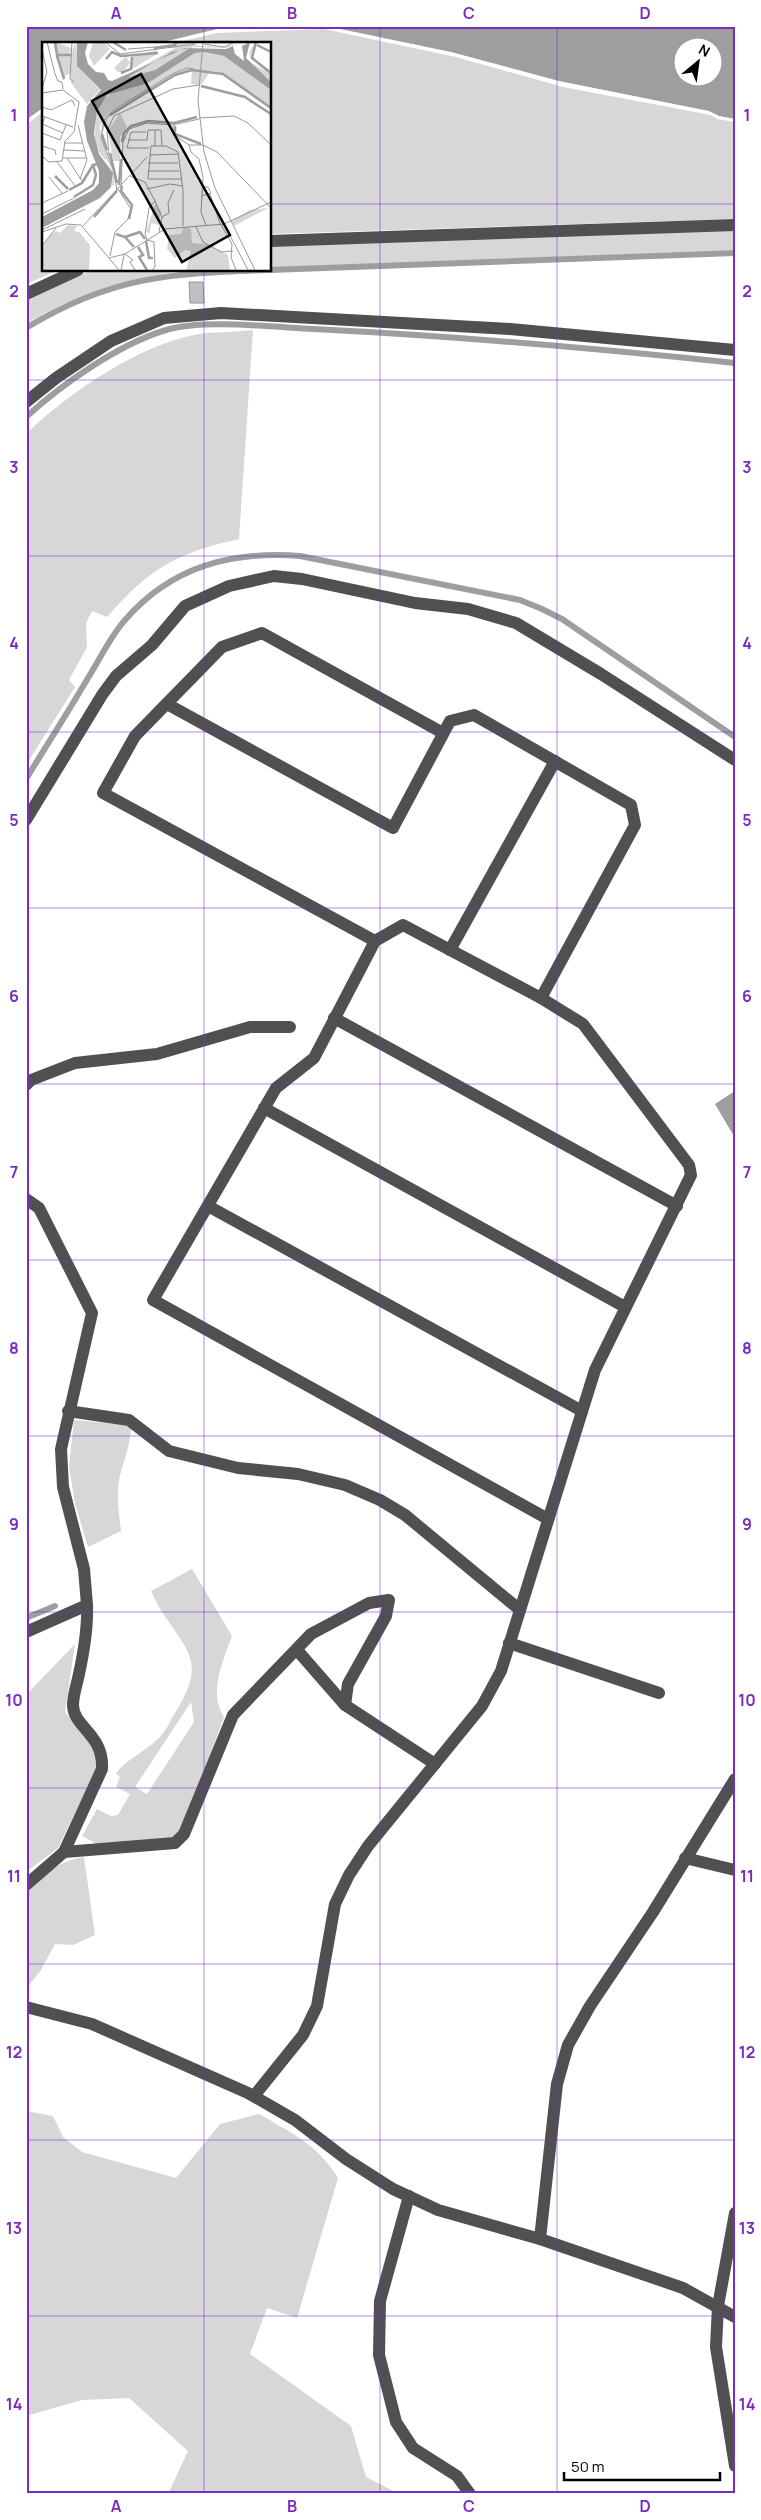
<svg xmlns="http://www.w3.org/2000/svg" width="761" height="2520" viewBox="0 0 761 2520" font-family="Manrope,sans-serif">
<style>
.green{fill:#d7d7d7;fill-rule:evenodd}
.water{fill:#9e9e9e;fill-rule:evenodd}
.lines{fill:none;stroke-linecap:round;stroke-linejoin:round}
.stream{stroke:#9e9e9e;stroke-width:6}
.building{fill:#c0c0c0;stroke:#949494}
.minor{stroke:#505050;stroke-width:12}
.grid{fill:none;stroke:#7b2cbf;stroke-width:1;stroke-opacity:0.55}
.inset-river{fill:none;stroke:#9e9e9e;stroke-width:2.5}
.inset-road{fill:none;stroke:#999;stroke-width:1}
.view{fill:#000;fill-opacity:0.15;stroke:#000;stroke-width:2.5}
.inset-edge{fill:none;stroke:#000;stroke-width:2.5}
.neatline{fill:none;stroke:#7b2cbf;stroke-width:2}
.grid-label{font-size:16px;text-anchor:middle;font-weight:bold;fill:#7b2cbf}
</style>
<rect width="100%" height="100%" fill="#fff"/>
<!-- green -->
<g class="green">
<path d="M324 29 456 57 563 87 711 115 717 119 735 122V219L270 234V44H170L217 33Z"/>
<path d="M44 111V270H59L26 284V125Z"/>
<path d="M735 230V250L270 268V246Z"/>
<path d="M93 270H182C127 280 75 294 26 324V300L47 288Z"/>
<path d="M253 330 239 539C176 553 150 568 107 617L92 611 86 623 87 647 69 680 75 687 26 765V434C68 393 140 344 199 334 217 332 235 332 253 330Z"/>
<path d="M74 1420 128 1425 131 1428C130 1448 123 1461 119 1480 116 1497 119 1514 121 1531L88 1547 75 1504 69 1466Z"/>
<path d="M192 1569 232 1636C223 1662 208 1691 224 1717L185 1823 171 1840 99 1845 82 1836 97 1809 111 1816 118 1815 130 1794 116 1787 120 1777 116 1774C121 1763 149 1749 160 1737 167 1729 172 1717 178 1708 203 1665 191 1654 166 1618 160 1610 156 1600 151 1591ZM191 1702 194 1722 147 1794 135 1787Z"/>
<path d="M75 1644 65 1712 79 1728 98 1756 96 1769 58 1848 26 1872V1695Z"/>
<path d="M84 1857 95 1935 73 1945 55 1944 41 1970 26 1989V1893C45 1875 57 1861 84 1857Z"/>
<path d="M26 2111 53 2116 63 2137 82 2152 176 2178 220 2124 259 2114C292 2133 318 2145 338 2178L297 2318 267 2308 250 2354 351 2426 366 2477 399 2494H168L188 2451 129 2398 82 2400 26 2416Z"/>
</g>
<!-- water -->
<g class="water">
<path d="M26 26H306L217 29 155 44H44V107L26 120Z"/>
<path d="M326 26H735V119L719 116 709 111 559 81 451 52ZM684 48H714V78H684Z"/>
<path d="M735 1091V1138L715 1104Z"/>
</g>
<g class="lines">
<!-- stream -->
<g class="stream">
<path d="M270 270 735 253"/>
<path d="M26 328C111 276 172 273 269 270"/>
<path d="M26 417C62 384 119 344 166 330 202 319 274 327 313 329 454 336 594 348 735 363"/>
<path d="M26 779C47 745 68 712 88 678 100 659 110 637 125 620 172 566 231 551 300 556L520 600 542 609 562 619 735 737"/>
<path d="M26 1618 55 1606"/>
</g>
</g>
<!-- building -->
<path class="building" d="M189 282H203L204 303H190Z"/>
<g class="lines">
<!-- minor -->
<g class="minor">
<path d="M270 241 735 225"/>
<path d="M26 294 78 270"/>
<path d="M26 402 56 378 111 341 164 318 221 313 510 329 735 350"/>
<path d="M167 704 393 828 450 721 474 715 631 805 635 825 541 998"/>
<path d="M26 820 102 695 116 676 152 645 185 606 229 586 274 576 302 579 415 603 468 609 516 623 601 674 735 760"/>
<path d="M375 941 103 793 135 736 222 647 262 633 443 733"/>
<path d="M450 950 555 761"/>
<path d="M334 1018 677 1206"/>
<path d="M26 1085 31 1080 75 1063 157 1054 250 1027H290"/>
<path d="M264 1108 625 1307"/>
<path d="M26 1199 39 1208 92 1313 61 1449 63 1487 84 1569 87 1605 26 1632"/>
<path d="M208 1206 582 1411"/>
<path d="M68 1411 129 1420 169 1451 238 1468 298 1474 345 1485 380 1500 405 1515 520 1610"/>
<path d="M509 1643 659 1693"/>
<path d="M297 1650 345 1705 435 1764"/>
<path d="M64 1852 102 1769C104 1734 73 1727 73 1705 73 1695 77 1684 79 1674 84 1651 88 1629 87 1605"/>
<path d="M685 1858 735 1870"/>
<path d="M26 1885 64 1852 175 1843 184 1834 233 1715 311 1634 369 1603 389 1600 386 1616 348 1684 345 1705"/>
<path d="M26 2007 92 2024 248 2093 295 2120 346 2159 393 2189 438 2210 540 2239 683 2288 735 2317"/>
<path d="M254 2096 303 2035 317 2006 335 1904 349 1875 368 1846 482 1706 501 1671 595 1370 691 1175 689 1165 583 1024 541 998 403 925 375 941 314 1058 276 1088 153 1300 548 1519"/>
<path d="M409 2196 380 2301 379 2355 396 2422 413 2448 457 2476 470 2494"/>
<path d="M735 2213 718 2306 716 2347 735 2466"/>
<path d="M540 2239 557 2084 568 2045 590 2006 653 1912 735 1779"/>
</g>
</g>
<!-- grid -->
<path class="grid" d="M204 26V44M380 26V2494M557 26V2494M26 204H44M270 204H735M204 270V2494M26 380H735M26 556H735M26 732H735M26 908H735M26 1084H735M26 1260H735M26 1436H735M26 1612H735M26 1788H735M26 1964H735M26 2140H735M26 2316H735"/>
<!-- overview -->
<g transform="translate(42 42)">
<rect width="229" height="229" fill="#fff"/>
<path d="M14 0 29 6 28 14 34 0 36 25 58 48 45 62 29 41V32L24 33 22 38H19L22 37 15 14 28 13 15 12ZM51 0H62L68 7 52 24 47 14ZM134 0H157L134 6 149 3 183 5 202 0 184 6 151 5 113 28 78 37 133 6H114L134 4ZM213 0 209 15 229 31V40L211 25 212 22 223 29 208 15V9ZM115 8V12L90 27V14ZM162 10 182 14 229 48V66L176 30 169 29 159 43 149 42 150 28 133 33 66 76 60 92 66 114 59 96 60 81 68 71 92 56 68 69 62 76 58 85 59 97 73 131 72 144 70 143 71 131 66 120 58 112 53 97 54 73 59 59 72 50 106 41 153 11ZM84 14 88 21 81 30H76L72 26ZM78 71 85 85 78 95V119H71L66 89ZM113 162 119 169 117 183 109 181 108 191 104 190ZM226 166 192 184 190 179 208 168ZM26 183 35 184 32 189 37 190 48 203 47 228H0L1 205 6 195 14 189 18 191ZM142 185 149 187 150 201 169 203 186 213 188 228H144L149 209 143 208 133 216 125 207 127 193 139 192Z" fill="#d7d7d7"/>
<path d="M35 0H46L43 11 46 22 54 30 62 31 66 38 70 39 143 6 184 7 191 4 193 12 202 19 200 4 208 0 204 16 229 40V48L182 14 162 10 153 11 106 41 65 53 55 69 52 92 57 112 71 131 69 145 58 156 0 186V175L51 148 57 141V129L45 99 42 80 45 64 59 48 35 24ZM148 6 113 28 86 35 130 10Z" fill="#9e9e9e" fill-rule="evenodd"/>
<path class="inset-river" d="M13 0 15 13H29M71 0 84 8M172 0H188M214 0 210 16 229 31M215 3 229 10M112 6 133 3 134 0M15 14 22 37M64 17 70 10 79 14 116 11M79 31 89 27 90 15M159 44 203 55 229 72M68 73 133 33 150 28 181 32 229 66M133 84V92L159 102M60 92 65 108M80 100 82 91 89 84 106 79 132 81 155 75M68 111 75 141M13 134 26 147M77 143 79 117M80 144 79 149 90 163 87 177M27 148 40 141 51 123M32 155 51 143 54 133 51 123 56 122M52 175 75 149M74 192 83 195 92 205M83 195 98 190 103 197M104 199 107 216H111M96 205 101 213 97 215 105 228"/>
<path class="inset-road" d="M5 0 13 32 16 39 20 40 21 47M30 0 28 37 32 40M63 0 78 12 154 2M161 0 156 59 162 110 173 146 213 228M162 2 182 5 193 0M0 7 5 30 0 46M86 7 113 5M0 51 21 48 37 60 32 90 23 99 20 119 7 120 0 114M0 65 9 68 30 58 33 64M0 74 3 75 0 82 21 91M3 75 31 85M157 76 192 74 206 81 229 103M36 83 45 118 38 137M131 83V92L147 103 149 110 157 117 161 135 159 170 164 183M113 88V104M104 90H89L85 106H107M0 91 18 98 24 83M86 98H105L106 88H119L120 104M22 101H40M147 103H161L175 110 229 166M0 104 13 108 14 113M22 108 42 109M67 113 65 89 72 74 131 47 157 43M108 113 136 112M21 116H44M25 116 40 139M15 120 34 145M106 121H136M106 129H137M88 134 103 140 113 159 107 166 103 192 105 198 112 200 113 225 110 228M7 135 20 151M139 137H106L109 104H124L136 110 141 148V184M79 145 81 100 87 87 105 81 131 83 157 77M160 145H166L169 151 160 154M105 147 128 142 140 144M75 149 72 129 59 96 62 78 70 69 130 32 145 26 152 27M168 152 178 181 190 202 189 215 194 228M113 159 120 175M0 161 26 149M0 172 32 156M182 182 206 228M41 184 105 115M154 185 161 200 179 210 191 209M0 188 43 167M0 190 24 182 39 183 77 228M117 190 120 175 127 171 126 161 132 148M0 204 14 186M83 212 91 218 88 220 93 228M68 214 73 190 86 177 89 167 76 147M67 216 83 212 123 187 182 182 229 160M79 228 82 213"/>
<path class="view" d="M99 32 188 193 140 220 50 59Z"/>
<rect width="229" height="229" class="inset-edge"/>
</g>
<!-- border -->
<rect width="761" height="2520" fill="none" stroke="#ffffff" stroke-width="55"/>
<!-- north arrow -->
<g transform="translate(698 62) rotate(29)"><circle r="24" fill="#ffffff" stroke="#999999"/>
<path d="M0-4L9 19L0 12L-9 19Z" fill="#000000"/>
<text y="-8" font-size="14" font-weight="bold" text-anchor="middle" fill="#000000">N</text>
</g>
<!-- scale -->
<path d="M564 2472v8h156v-8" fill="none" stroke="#000000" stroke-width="2.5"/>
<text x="571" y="2472" font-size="15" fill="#000000" stroke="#ffffff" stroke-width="4" paint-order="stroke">50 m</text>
<rect x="28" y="28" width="706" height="2464" class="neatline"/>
<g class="grid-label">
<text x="116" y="19">A</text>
<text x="292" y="19">B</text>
<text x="469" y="19">C</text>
<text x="645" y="19">D</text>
<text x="14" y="121">1</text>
<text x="747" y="121">1</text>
<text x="14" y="297">2</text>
<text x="747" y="297">2</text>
<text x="14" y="473">3</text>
<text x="747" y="473">3</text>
<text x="14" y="649">4</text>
<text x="747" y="649">4</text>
<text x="14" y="826">5</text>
<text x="747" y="826">5</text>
<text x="14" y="1002">6</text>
<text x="747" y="1002">6</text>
<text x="14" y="1178">7</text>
<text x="747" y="1178">7</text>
<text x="14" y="1354">8</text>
<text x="747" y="1354">8</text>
<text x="14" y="1530">9</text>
<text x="747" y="1530">9</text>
<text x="14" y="1706">10</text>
<text x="747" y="1706">10</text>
<text x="14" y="1882">11</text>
<text x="747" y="1882">11</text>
<text x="14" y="2058">12</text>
<text x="747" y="2058">12</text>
<text x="14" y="2234">13</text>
<text x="747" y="2234">13</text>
<text x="14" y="2410">14</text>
<text x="747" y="2410">14</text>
<text x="116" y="2512">A</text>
<text x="292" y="2512">B</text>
<text x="469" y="2512">C</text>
<text x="645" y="2512">D</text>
</g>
</svg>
